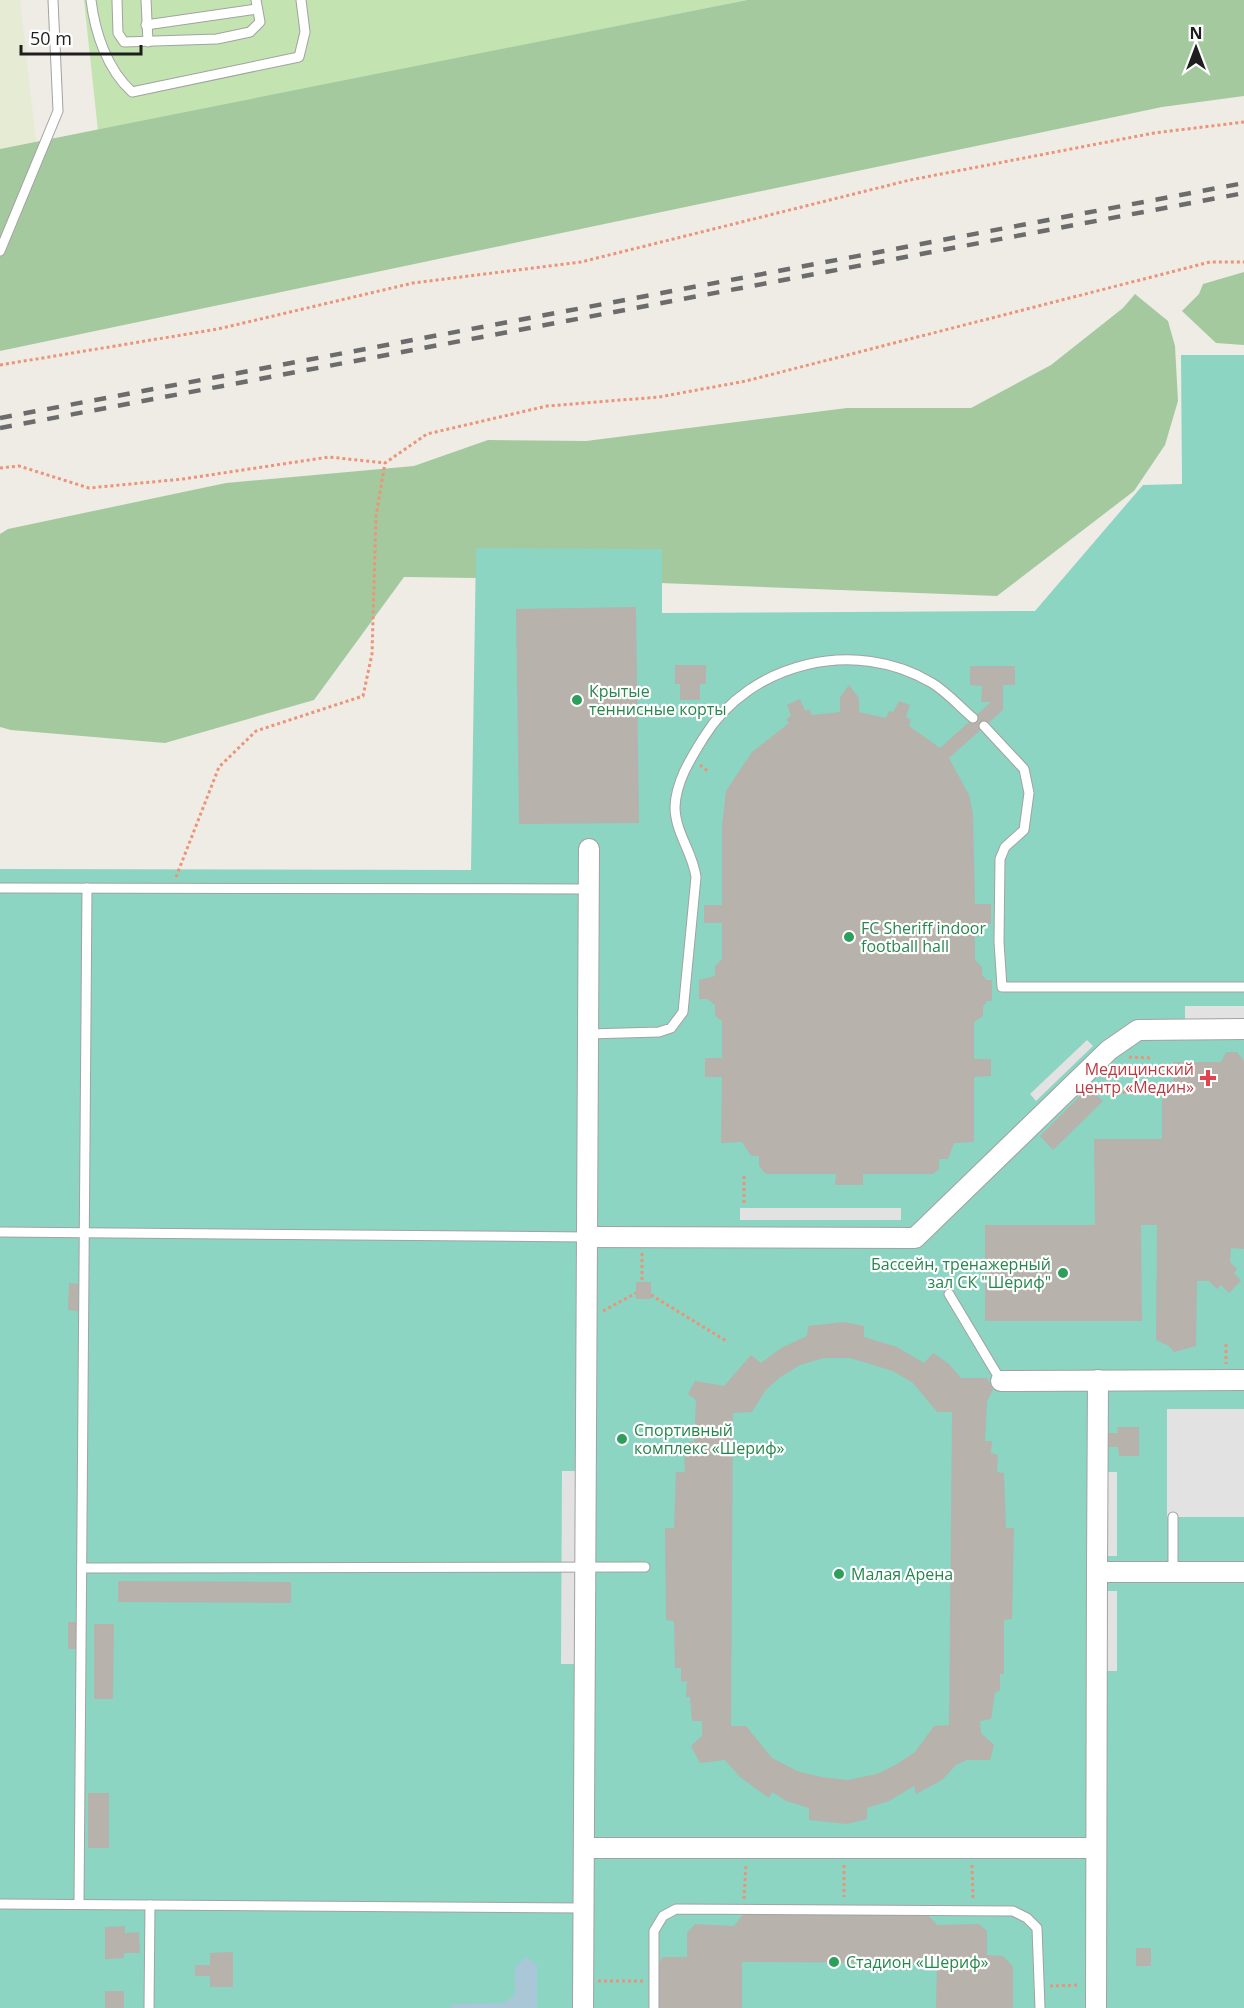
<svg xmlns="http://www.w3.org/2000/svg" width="1244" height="2008" viewBox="0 0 1244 2008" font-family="'Open Sans',sans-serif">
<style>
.farmland{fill:#e6ebd3}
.grass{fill:#c3e3b0}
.forest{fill:#a5c99e}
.pitch{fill:#8bd5c2}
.parking{fill:#e2e2e2}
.water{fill:#aac7d7}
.building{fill:#b7b2ab;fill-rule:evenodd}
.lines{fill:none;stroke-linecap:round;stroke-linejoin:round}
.lane-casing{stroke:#a2a2a2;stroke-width:11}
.street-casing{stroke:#a2a2a2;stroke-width:22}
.path{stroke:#ec9479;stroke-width:3;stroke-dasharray:3 3;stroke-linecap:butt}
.lane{stroke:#fff;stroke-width:9}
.street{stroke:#fff;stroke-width:20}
.rail{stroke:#6c6c6c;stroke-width:4.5;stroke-dasharray:12 12;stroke-linecap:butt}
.leisure-dot{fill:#2e9e5b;stroke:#fff;stroke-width:2}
.health-dot{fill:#e0444e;stroke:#fff;stroke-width:2}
.labels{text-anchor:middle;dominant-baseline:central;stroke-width:4.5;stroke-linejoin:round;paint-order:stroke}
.leisure-label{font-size:16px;fill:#27864d;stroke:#fff;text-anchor:start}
.health-label{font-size:16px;fill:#be3a42;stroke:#fff;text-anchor:end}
</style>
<rect width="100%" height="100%" fill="#eeece5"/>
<!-- farmland -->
<path class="farmland" d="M0 0H20L36 142 0 149Z"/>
<!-- grass -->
<path class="grass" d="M84 0H747L98 131Z"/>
<!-- forest -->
<g class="forest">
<path d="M747 0H1244V96L1162 107 0 351V149Z"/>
<path d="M1244 272V345L1216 343 1182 311 1199 294 1203 284Z"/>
<path d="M1135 294 1168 321 1175 346 1178 401 1165 445 1134 491 997 596 557 579 404 577 314 700 165 743 11 730 0 727V534L8 529 226 483 414 466 488 440 586 441 847 408H971L1051 365 1123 308Z"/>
</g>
<!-- pitch -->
<path class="pitch" d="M1181 355H1244V2008H0V869L471 870 476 548 662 549V613L1035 611 1143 485 1182 484Z"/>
<!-- parking -->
<g class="parking">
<rect x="1185" y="1006" width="59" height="13"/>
<path d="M1087 1040 1093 1046 1036 1101 1030 1094Z"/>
<rect x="740" y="1208" width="161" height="12"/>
<rect x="1167" y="1409" width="77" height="108"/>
<path d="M562 1471H578L577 1664H561Z"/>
<rect x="1104" y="1472" width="13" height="84"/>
<path d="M1104 1591H1117V1671H1105Z"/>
</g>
<!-- water -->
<path class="water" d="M526 1957 537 1965V2008H450L453 2004 504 2003 515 1995V1967Z"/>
<!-- building -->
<g class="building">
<path d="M636 607 639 823 519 824 516 609Z"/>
<path d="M675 665H706V684H700V700H680V684H675Z"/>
<path d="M970 666H1015V685H1003V710L949 758 969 795 973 814 975 904H991V924H975V960L982 967V975L987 980H992V1001H987L983 1007V1016L974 1022V1059H991V1076L974 1077V1142L954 1143 948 1159H939V1169L933 1174H863V1185H835L836 1174H766L759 1166V1156H751L742 1142 721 1143 722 1077H705V1058H722V1021L715 1016V1005L707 999H699V980L715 976V966L722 959V923H704V905H722V826L726 791 752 752 789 723 786 719 791 716 787 705 800 699 805 711 809 709 812 715 840 712V697L849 685 859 698V712L886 718 889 711 893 712 899 701 910 705 906 717 911 720 909 726 940 748 991 702H981L982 686 970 685Z"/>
<path d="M1226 1052H1237L1244 1061V1249L1231 1248 1230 1262 1237 1269 1234 1273 1241 1281 1229 1293 1221 1285 1217 1289 1209 1281H1197L1196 1346 1174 1352 1169 1346 1156 1340 1157 1225H1141L1142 1321H985V1225H1095L1094 1139H1162V1093H1173V1062H1221Z"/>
<path d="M1089 1087 1103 1101 1053 1150 1040 1136Z"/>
<rect x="636" y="1282" width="15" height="17"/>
<path d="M69 1283 78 1284V1311L68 1310Z"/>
<path d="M844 1322 864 1326V1337L897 1347 924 1363 933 1353 949 1364 961 1378H987L993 1390 987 1401 985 1441H992L991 1453 998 1455 997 1472 1004 1473 1006 1528H1014L1012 1619 1004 1620V1674H1000V1690L995 1693 991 1719 980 1721 981 1733 994 1745 990 1760H967L956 1765 942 1780 916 1794 914 1786 889 1801 867 1808V1819L847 1824 809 1820V1808L786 1801 772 1792 769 1798 740 1777 725 1760 700 1763 691 1746 702 1736V1721H692L690 1697H686L687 1681 681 1682V1668H675L674 1621 666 1620 665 1528H674L676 1472H685L684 1457H689L688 1442H694L696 1400 688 1394 695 1381 724 1386 751 1355 761 1363 781 1348 807 1336 808 1326ZM824 1358H850L893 1371 913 1383 937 1412H952L949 1725 934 1726 915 1752 897 1764 877 1774 848 1780 821 1777 797 1771 772 1758 746 1726H731L733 1413 752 1412 765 1391 779 1378 800 1365Z"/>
<path d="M1117 1427H1139V1456H1119L1118 1447H1107V1433H1118Z"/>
<path d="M118 1581 291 1582V1603L118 1602Z"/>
<path d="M68 1622H78L77 1649H68Z"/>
<path d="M94 1624H114L113 1699H94Z"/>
<rect x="88" y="1793" width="21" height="55"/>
<path d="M744 1913 927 1914 937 1925 979 1924 987 1931V1955L1003 1956 1013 1967V2008H936L937 1963 742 1962V2008H655V1969L663 1957H687V1933L695 1924 734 1926Z"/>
<path d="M125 1926V1933L139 1932 140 1953H124V1958L105 1959V1927Z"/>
<rect x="1136" y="1948" width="15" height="18"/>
<path d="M233 1952V1987H210V1976H195V1965H210V1953Z"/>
<rect x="105" y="1991" width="19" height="17"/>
</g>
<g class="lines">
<!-- lane casing -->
<g class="lane-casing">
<g id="lane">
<path d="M91 0C95 33 107 69 132 92L299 57 305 32 301 0"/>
<path d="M117 0 118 33 124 42 217 39 250 32 260 22 256 0"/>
<path d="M146 0 148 42"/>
<path d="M146 25 257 9"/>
<path d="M0 251 58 111 53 0"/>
<path d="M984 726 1024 769 1029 793 1024 830 1005 847 1000 859 999 942 1002 987H1244"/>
<path d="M0 888 589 889"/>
<path d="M588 1034 659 1032 671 1028 683 1012 696 877C693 853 675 832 675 807 676 781 691 758 704 737 750 662 856 637 932 683 947 692 960 707 973 718"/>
<path d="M0 1232 587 1237"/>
<path d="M949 1294 1001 1381"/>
<path d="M1173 1517V1572"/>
<path d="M82 1568 645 1567"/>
<path d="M0 1904 583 1908"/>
<path d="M79 1904 87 888"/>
<path d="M149 2008 150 1905"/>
<path d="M654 2008V1931L663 1916 676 1909 1013 1911 1027 1918 1037 1928 1040 2008"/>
</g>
</g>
<!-- street casing -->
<g class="street-casing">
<g id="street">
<path d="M587 1237 915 1238 1109 1050 1138 1030 1244 1029"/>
<path d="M1098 1380 1097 1572H1244"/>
<path d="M1001 1381 1244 1380"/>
<path d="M584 1848H1096"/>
<path d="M583 2008 589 849"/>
<path d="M1096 2008 1097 1572"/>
</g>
</g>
<!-- path -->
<g class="path">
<path d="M0 365 218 329 413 283 581 262 910 180 1154 133 1244 122"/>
<path d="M0 468 19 466 89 488 183 479 329 457 385 463"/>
<path d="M700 765 709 772"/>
<path d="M176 877 219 767 256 731 363 696 372 654 376 516 385 463 427 434 547 406 659 397 746 381 1210 262H1244"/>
<path d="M1129 1057 1151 1058"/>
<path d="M1123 1092H1151"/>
<path d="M744 1176V1206"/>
<path d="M642 1253V1282"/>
<path d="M651 1295 728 1342"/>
<path d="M603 1311 636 1293"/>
<path d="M1226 1344V1364"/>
<path d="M844 1865V1897"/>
<path d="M972 1865 973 1900"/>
<path d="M744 1899 746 1864"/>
<path d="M598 1981H643"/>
<path d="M1050 1986 1079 1985"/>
</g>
<!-- lane -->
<use href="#lane" class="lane"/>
<!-- street -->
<use href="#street" class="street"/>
<!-- rail -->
<g class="rail">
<path d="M0 418 1244 183"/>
<path d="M0 428 1244 193"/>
</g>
</g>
<!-- markers -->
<g class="leisure-dot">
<circle cx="577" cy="700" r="6"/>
<circle cx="849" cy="937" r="6"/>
<circle cx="1063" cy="1273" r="6"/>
<circle cx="622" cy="1439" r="6"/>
<circle cx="839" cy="1574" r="6"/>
<circle cx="834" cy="1962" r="6"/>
</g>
<path class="health-dot" d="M1205 1069h6v6h6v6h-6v6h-6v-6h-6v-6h6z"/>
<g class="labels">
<!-- leisure labels -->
<g class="leisure-label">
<text x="589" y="691">Крытые<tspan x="589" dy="18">теннисные корты</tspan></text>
<text x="861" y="928">FC Sheriff indoor<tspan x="861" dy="18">football hall</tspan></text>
<text x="1051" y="1264" text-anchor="end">Бассейн, тренажерный<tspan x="1051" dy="18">зал СК "Шериф"</tspan></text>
<text x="634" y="1430">Спортивный<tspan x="634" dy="18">комплекс «Шериф»</tspan></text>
<text x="851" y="1574">Малая Арена</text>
<text x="846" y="1962">Стадион «Шериф»</text>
</g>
<!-- health labels -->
<g class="health-label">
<text x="1194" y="1069">Медицинский<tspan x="1194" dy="18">центр «Медин»</tspan></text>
</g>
</g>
<!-- north arrow -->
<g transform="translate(1196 48)" stroke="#ffffff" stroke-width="4.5" paint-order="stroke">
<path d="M0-4.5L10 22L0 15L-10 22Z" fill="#1e1e1e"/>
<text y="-9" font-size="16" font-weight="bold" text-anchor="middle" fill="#1e1e1e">N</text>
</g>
<!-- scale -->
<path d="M21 45v9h120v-9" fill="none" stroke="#1e1e1e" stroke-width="3"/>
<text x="30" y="45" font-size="18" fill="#1e1e1e" stroke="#ffffff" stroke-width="4.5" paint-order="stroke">50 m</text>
</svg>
